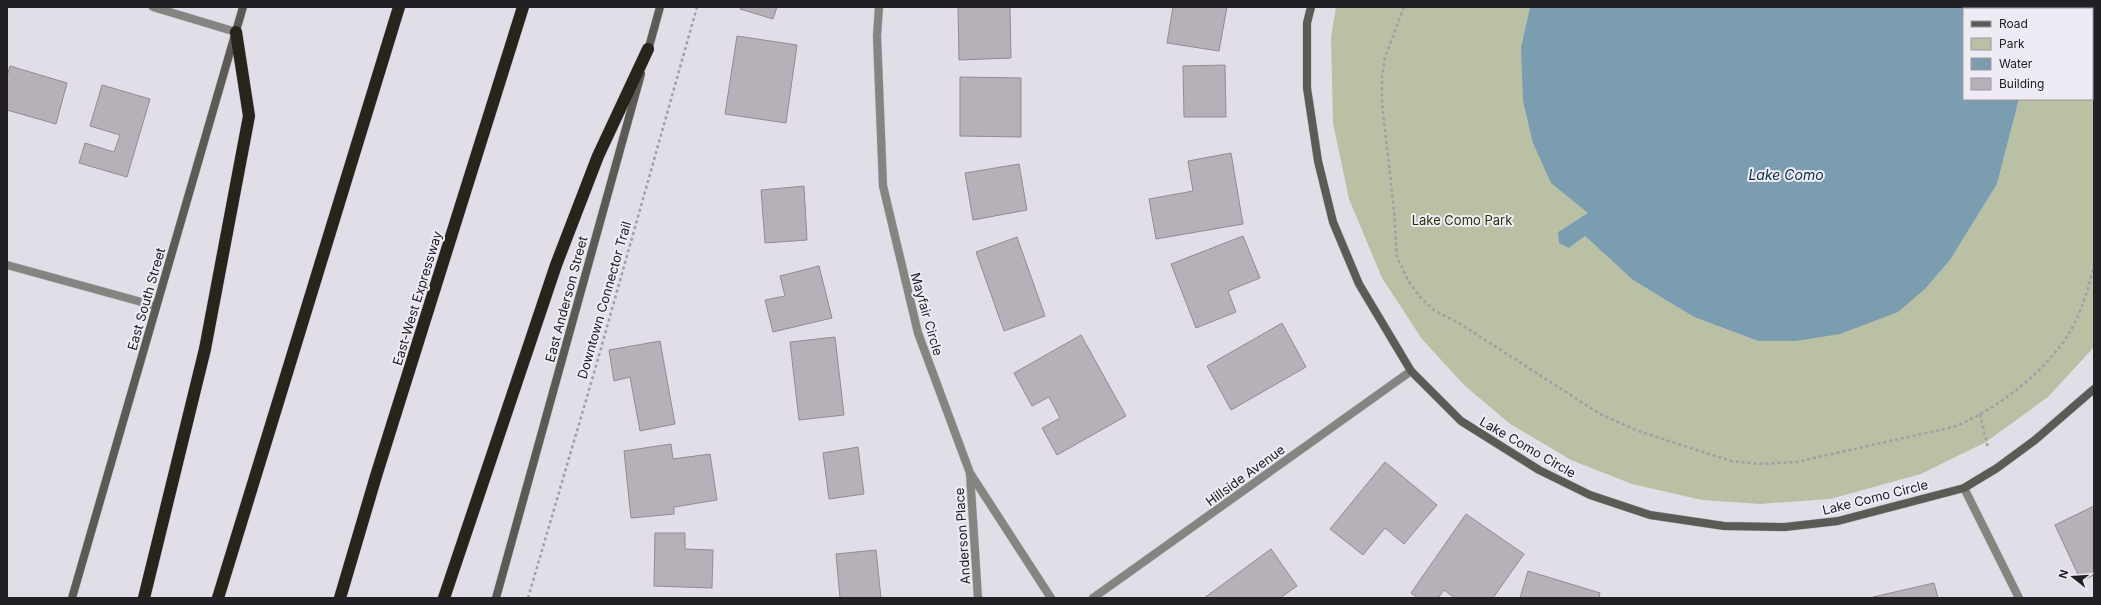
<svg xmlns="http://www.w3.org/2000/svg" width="2101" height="605" viewBox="0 0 2101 605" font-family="Inter,sans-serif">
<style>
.green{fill:#bac0a3}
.water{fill:#7a9db0}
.building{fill:#b7b0b9;stroke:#918b93}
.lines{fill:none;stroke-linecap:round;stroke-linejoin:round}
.lane-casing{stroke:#bfbcc5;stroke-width:9}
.street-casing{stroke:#bfbcc5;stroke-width:9}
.secondary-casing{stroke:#bfbcc5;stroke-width:9}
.highway-casing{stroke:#bfbcc5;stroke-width:13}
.path{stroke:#a19ea6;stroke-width:2.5;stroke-dasharray:3 3;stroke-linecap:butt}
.lane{stroke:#868481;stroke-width:8}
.street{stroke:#868481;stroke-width:8}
.secondary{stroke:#5c5a54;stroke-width:8}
.highway{stroke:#27241c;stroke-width:12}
.labels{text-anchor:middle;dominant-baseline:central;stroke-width:4;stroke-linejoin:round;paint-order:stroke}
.park-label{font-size:13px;fill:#2e3409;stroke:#efebf5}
.street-label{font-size:13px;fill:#222024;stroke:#efebf5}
.water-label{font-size:14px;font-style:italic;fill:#0d2e3d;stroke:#efebf5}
</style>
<rect width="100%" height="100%" fill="#e2dee8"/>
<!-- green -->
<path class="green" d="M1336 7H1530L1521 47 1576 202 1589 213 1558 232 1569 248 1585 236 1633 280 1694 317 1758 341 1926 288 1950 260 1997 184 2019 99H2092V9H1996L1995 7H2094V347L2048 397 1986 442 1921 474 1830 499 1760 504 1702 500 1632 484 1571 460 1509 423 1464 385 1422 339 1382 278 1349 199 1333 123 1331 37Z"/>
<!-- water -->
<path class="water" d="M1530 7H1995L1996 9H1964V99H2019L1997 184 1950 260 1926 288 1898 312 1840 334 1796 341H1758L1694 317 1633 280 1585 236 1569 248 1559 243 1558 232 1588 213 1551 183 1533 143 1523 101 1521 47Z"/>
<!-- building -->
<g class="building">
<path d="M741 7H777L773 19 740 9Z"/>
<path d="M958 7H1010L1011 58 959 60Z"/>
<path d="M1173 7H1227L1219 51 1167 43Z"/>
<path d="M737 36 797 45 786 123 725 114Z"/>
<path d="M1225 65 1226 117H1184L1183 66Z"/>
<path d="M10 66 67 83 56 124 7 110V76Z"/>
<path d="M960 77 1021 78V137L960 136Z"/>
<path d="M102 85 150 99 127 177 79 163 85 143 114 152 120 135 90 126Z"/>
<path d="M1231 153 1243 224 1156 239 1149 199 1193 191 1188 161Z"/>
<path d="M1019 164 1027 210 973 220 965 173Z"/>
<path d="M804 186 807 240 765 243 761 190Z"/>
<path d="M1243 236 1260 278 1228 291 1236 312 1196 328 1171 264Z"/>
<path d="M1017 237 1045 316 1004 331 976 252Z"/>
<path d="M819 266 832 318 773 332 765 300 785 296 780 276Z"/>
<path d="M1282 323 1306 367 1231 410 1207 366Z"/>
<path d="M1081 335 1126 416 1057 455 1042 428 1060 418 1049 397 1032 406 1014 373Z"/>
<path d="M835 337 844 415 799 420 790 342Z"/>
<path d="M660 341 675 424 640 431 630 377 614 381 609 350Z"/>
<path d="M671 444 673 459 710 454 717 500 674 507V514L631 518 624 451Z"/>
<path d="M858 447 864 494 829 499 823 453Z"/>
<path d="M1385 462 1437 505 1404 544 1385 528 1363 555 1330 529Z"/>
<path d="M2094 506V575L2081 581 2055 525Z"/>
<path d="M1466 514 1524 554 1493 598H1455L1444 590 1438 598H1418L1411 593Z"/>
<path d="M655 533H685V549L713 550 712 588 654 586Z"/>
<path d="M1271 549 1297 586 1280 598H1204Z"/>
<path d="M876 550 881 598H840L836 554Z"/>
<path d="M1528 571 1600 593 1599 598H1520Z"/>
<path d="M1934 583 1938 598H1873V597Z"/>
</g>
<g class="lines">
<!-- lane casing -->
<g class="lane-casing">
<path id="lane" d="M7 265 156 306"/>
</g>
<!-- street casing -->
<g class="street-casing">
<g id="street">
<path d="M153 7 236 32"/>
<path d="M879 7 877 36 883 186 918 333 970 473 1051 598"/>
<path d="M970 474 978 598"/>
<path d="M1964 488 2019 598"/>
<path d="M1093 598 1411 371"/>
</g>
</g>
<!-- secondary casing -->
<g class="secondary-casing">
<g id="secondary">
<path d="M1311 7 1307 23V88L1318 161 1333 222 1359 284 1411 371 1461 421 1539 470 1590 495 1650 515 1724 526 1785 527 1838 521 1964 488 1997 468 2035 440 2094 389"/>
<path d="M647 54 660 7"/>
<path d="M72 598 243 7"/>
<path d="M496 598 641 74"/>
</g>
</g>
<!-- highway casing -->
<g class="highway-casing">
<g id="highway">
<path d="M144 598 205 349 249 116 236 32"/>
<path d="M218 598 399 7"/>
<path d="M340 598 376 476 523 7"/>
<path d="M444 598 556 265 598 156 648 49"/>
</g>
</g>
<!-- path -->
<g class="path">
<path d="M1404 7 1385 57 1382 77V104L1394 210 1397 257 1409 282 1421 298 1435 311 1459 323 1600 414 1638 431 1731 461 1759 464 1796 462 1953 427C1997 410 2045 372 2070 332 2082 311 2088 289 2094 266"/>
<path d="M1980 414 1988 448"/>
<path d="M528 598 596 366 697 7"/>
</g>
<!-- lane -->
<use href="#lane" class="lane"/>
<!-- street -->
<use href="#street" class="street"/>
<!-- secondary -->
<use href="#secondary" class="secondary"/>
<!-- highway -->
<use href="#highway" class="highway"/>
</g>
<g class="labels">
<!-- park labels -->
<g class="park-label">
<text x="1462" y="220">Lake Como Park</text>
</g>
<!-- street labels -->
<g class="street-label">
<text transform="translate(417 298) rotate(-73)">East-West Expressway</text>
<text transform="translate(146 299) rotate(-74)">East South Street</text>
<text transform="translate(566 299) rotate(-75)">East Anderson Street</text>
<text transform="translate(604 300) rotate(-74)">Downtown Connector Trail</text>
<text transform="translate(927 314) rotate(74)">Mayfair Circle</text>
<text transform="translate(1528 447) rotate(30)">Lake Como Circle</text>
<text transform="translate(1245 475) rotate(-36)">Hillside Avenue</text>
<text transform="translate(1875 497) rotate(-14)">Lake Como Circle</text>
<text transform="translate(962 536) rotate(-94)">Anderson Place</text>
</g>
<!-- water labels -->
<g class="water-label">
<text x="1786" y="174">Lake Como</text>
</g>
</g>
<!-- border -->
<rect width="2101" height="605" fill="none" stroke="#222024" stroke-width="16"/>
<!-- legend -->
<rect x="1963" y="8" width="130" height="92" fill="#efebf5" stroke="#9d9aa1"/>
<rect x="1971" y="21" width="20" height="6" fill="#5c5a54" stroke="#9d9aa1"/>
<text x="1999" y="28" font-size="12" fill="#222024">Road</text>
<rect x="1971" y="38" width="20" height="12" fill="#bac0a3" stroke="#9d9aa1"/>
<text x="1999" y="48" font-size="12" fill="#222024">Park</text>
<rect x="1971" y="58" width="20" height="12" fill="#7a9db0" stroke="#9d9aa1"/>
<text x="1999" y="68" font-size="12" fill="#222024">Water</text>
<rect x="1971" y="78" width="20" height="12" fill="#b7b0b9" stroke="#9d9aa1"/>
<text x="1999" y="88" font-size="12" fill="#222024">Building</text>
<!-- north arrow -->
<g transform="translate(2073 577) rotate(287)" stroke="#efebf5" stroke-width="3" paint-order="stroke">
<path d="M0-3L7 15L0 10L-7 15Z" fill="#222024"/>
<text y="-6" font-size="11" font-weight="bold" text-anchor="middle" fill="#222024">N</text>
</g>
</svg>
